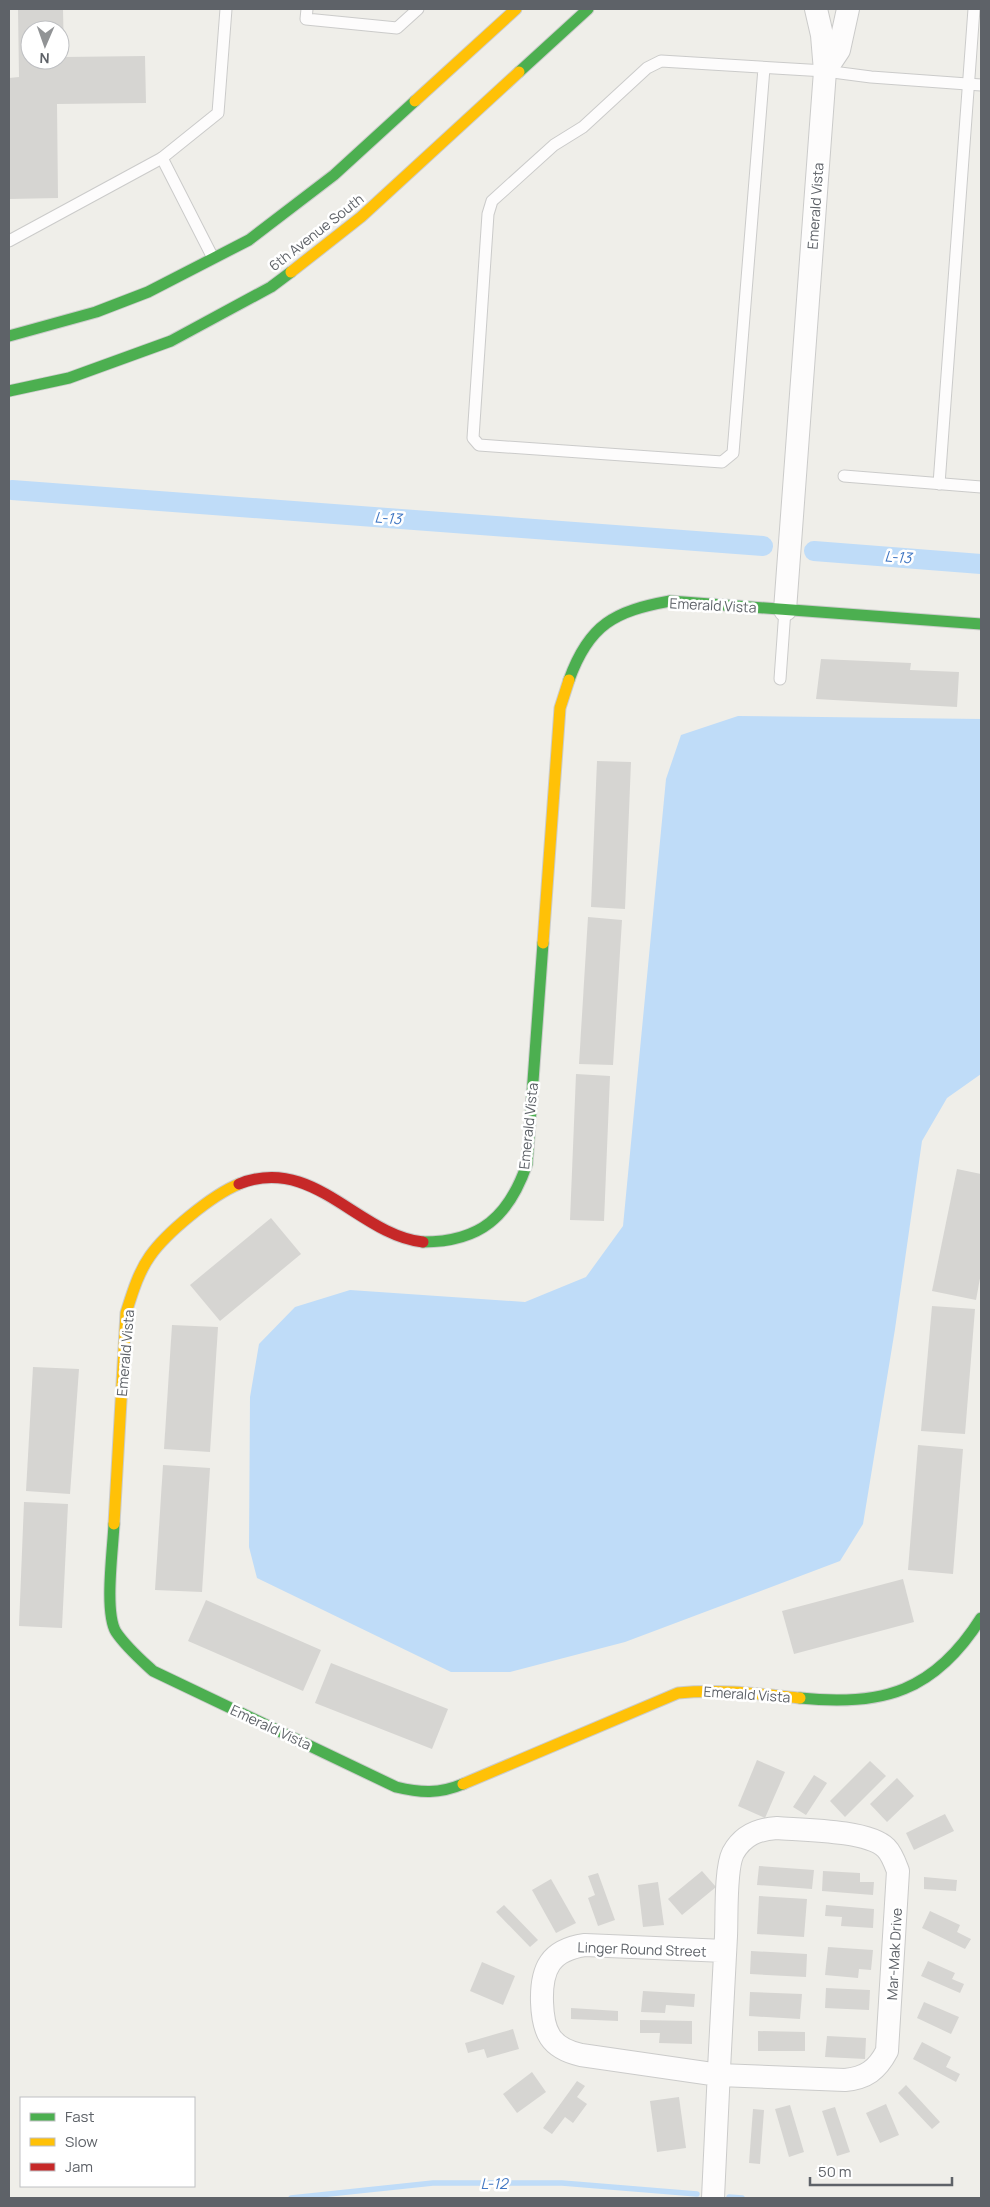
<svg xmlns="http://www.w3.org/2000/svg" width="990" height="2207" viewBox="0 0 990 2207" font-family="Manrope,sans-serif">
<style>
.water{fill:#bfdcf8}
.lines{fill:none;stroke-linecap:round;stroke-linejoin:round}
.stream{stroke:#bfdcf8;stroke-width:5.5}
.canal{stroke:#bfdcf8;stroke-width:20}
.building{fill:#d6d5d2;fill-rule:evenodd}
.lane-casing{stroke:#cbcbca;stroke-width:13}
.street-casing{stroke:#cbcbca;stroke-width:24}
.fast-casing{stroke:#cbcccb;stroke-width:13}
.slow-casing{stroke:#cbcccb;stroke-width:13}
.jam-casing{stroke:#cbcccb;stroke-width:13}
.lane{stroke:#fdfcfc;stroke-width:11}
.street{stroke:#fdfcfc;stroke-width:22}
.fast{stroke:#4caf50;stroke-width:11}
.slow{stroke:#ffc107;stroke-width:11}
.jam{stroke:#c62828;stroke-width:11}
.labels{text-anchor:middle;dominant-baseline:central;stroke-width:5;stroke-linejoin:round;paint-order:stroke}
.street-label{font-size:14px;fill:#5e6268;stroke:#fff}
.water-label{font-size:15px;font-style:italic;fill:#4077c3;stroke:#fff}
</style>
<rect width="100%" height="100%" fill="#efeee9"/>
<!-- water -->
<path class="water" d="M738 716 981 719V1074L947 1098 922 1141 895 1329 863 1524 840 1561 625 1642 510 1672H451L257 1578 249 1547 250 1397 259 1344 295 1307 350 1290 525 1302 586 1277 623 1226 666 779 681 735Z"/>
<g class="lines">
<!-- stream -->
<g class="stream">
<path d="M729 2197 742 2198"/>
<path d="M291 2198 433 2183H562L697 2194"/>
</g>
<!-- canal -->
<g class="canal">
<path d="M12 490 763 546"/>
<path d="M814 551 981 564"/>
</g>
</g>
<!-- building -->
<g class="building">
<path d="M18 9H63L64 57 145 56 146 103 57 104 58 198 9 199V78L19 77ZM30 30H60V60H30Z"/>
<path d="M821 659 911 663 910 670 959 672 957 707 816 699Z"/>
<path d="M597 761 631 762 625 909 591 907Z"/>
<path d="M588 917 622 920 613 1065 579 1064Z"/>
<path d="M576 1074 610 1076 604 1221 570 1220Z"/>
<path d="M957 1169 981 1174V1273L976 1300 932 1291Z"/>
<path d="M271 1218 301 1254 220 1321 190 1285Z"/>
<path d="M932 1306 975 1309 965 1434 921 1431Z"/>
<path d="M172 1325 218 1327 210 1452 164 1449Z"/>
<path d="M33 1367 79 1369 70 1494 26 1491Z"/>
<path d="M918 1445 963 1449 953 1574 908 1570Z"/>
<path d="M163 1465 210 1468 202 1592 155 1590Z"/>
<path d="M24 1502 68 1504 62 1628 19 1626Z"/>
<path d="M903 1579 914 1622 794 1654 782 1611Z"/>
<path d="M206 1600 321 1650 303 1691 188 1641Z"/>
<path d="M331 1663 448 1709 432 1749 315 1703Z"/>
<path d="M757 1760 785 1772 765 1818 738 1806Z"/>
<path d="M870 1761 886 1776 845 1817 830 1801Z"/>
<path d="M814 1775 827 1783 806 1815 793 1807Z"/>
<path d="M897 1778 914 1796 887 1822 870 1804Z"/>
<path d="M945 1814 954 1831 914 1850 906 1833Z"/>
<path d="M759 1866 814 1870 812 1889 757 1885Z"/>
<path d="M702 1871 716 1887 682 1915 668 1899Z"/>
<path d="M823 1871 860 1873V1882H874L873 1895 822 1891Z"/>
<path d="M598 1873 615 1920 598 1926 588 1898 595 1895 588 1876Z"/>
<path d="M924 1877 957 1880 956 1891 924 1889Z"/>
<path d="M551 1879 576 1923 556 1933 532 1890Z"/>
<path d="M658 1882 664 1925 643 1927 638 1885Z"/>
<path d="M759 1896 807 1899 804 1937 757 1934Z"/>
<path d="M504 1905 538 1940 530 1947 496 1912Z"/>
<path d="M826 1905 874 1909 873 1928 841 1926 842 1917 825 1916Z"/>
<path d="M930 1911 960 1925 957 1932 971 1939 965 1949 922 1928Z"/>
<path d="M828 1947 873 1950 871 1970 859 1969 858 1978 825 1975Z"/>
<path d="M751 1951 807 1954 806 1977 750 1974Z"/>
<path d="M928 1961 955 1973 952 1979 964 1984 960 1993 921 1976Z"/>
<path d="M482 1962 515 1976 503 2005 470 1991Z"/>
<path d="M826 1988 870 1990 869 2010 825 2008Z"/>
<path d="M643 1991 695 1994 694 2007 666 2005 665 2013 641 2012Z"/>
<path d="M750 1992 802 1994 800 2019 749 2016Z"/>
<path d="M924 2002 959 2017 951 2034 917 2018Z"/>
<path d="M571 2008 618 2011V2021L571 2019Z"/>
<path d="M640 2020 692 2021V2044L659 2043 660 2033H640Z"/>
<path d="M513 2029 519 2049 487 2058 484 2049 468 2053 465 2043Z"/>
<path d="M758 2031 805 2032V2051H758Z"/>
<path d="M827 2036 866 2038 865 2059 825 2057Z"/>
<path d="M922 2042 951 2057 946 2067 960 2074 956 2082 913 2059Z"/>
<path d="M532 2072 546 2092 517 2113 503 2094Z"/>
<path d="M577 2081 585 2086 577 2097 587 2104 573 2123 565 2117 552 2134 543 2128Z"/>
<path d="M906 2085 940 2122 932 2129 898 2093Z"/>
<path d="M679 2097 686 2148 657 2152 650 2101Z"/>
<path d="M886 2104 899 2135 880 2143 866 2113Z"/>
<path d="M790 2105 804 2152 789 2157 775 2109Z"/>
<path d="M835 2107 850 2152 837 2156 822 2111Z"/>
<path d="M753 2109 764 2110 760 2164 749 2163Z"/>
</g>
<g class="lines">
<!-- lane casing -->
<g class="lane-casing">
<g id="lane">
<path d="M307 9 306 19 397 28 418 9"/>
<path d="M764 68 733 453 722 462 479 445 473 438 488 214 492 201 554 145 583 127 647 68 661 61 825 71 871 77 981 85"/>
<path d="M9 241 162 158"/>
<path d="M213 258 162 158 218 113 226 9"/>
<path d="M844 476 981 487"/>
<path d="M939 484 974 9"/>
<path d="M780 679 785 610"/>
</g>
</g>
<!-- street casing -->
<g class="street-casing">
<g id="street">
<path d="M825 71 839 50 848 9"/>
<path d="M785 610 825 71 822 35 816 9"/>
<path d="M713 2198C717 2111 721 2023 726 1936 727 1916 725 1869 733 1853 743 1835 758 1829 777 1828 802 1830 868 1830 886 1848 892 1854 895 1863 898 1871L887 2051C877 2070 866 2078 845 2080L719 2075 581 2055C550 2048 543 2032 542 2002 541 1969 550 1950 585 1945L725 1951"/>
</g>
</g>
<!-- fast casing -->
<g class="fast-casing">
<g id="fast">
<path d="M519 72 588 9"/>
<path d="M9 336 96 312 148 292 249 240 334 175 415 101"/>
<path d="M9 391 69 378 171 341 271 287 291 272"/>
<path d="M569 680C589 624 615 611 670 601L981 624"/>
<path d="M423 1242C481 1242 509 1216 527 1164L543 943"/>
<path d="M114 1524C113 1549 104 1612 116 1632 126 1647 140 1659 153 1671L396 1787C421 1793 439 1794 463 1784"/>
<path d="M800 1698C883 1707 935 1691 981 1618"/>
</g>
</g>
<!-- slow casing -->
<g class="slow-casing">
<g id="slow">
<path d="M415 101 516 9"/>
<path d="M291 272 361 217 519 72"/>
<path d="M543 943 560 708 569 680"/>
<path d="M114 1524 126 1313C132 1294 138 1273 150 1256 166 1233 212 1195 239 1184"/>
<path d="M463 1784 678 1693C720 1689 759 1694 800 1698"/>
</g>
</g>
<!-- jam casing -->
<g class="jam-casing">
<path id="jam" d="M239 1184C313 1154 358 1235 423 1242"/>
</g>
<!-- lane -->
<use href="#lane" class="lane"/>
<!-- street -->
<use href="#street" class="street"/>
<!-- fast -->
<use href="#fast" class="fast"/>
<!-- slow -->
<use href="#slow" class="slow"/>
<!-- jam -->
<use href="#jam" class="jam"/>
</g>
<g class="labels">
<!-- street labels -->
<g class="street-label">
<text transform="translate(815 206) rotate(-86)">Emerald Vista</text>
<text transform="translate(316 232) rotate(-38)">6th Avenue South</text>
<text transform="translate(713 605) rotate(3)">Emerald Vista</text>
<text transform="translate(528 1126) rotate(-84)">Emerald Vista</text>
<text transform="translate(125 1353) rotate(-85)">Emerald Vista</text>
<text transform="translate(747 1694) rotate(4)">Emerald Vista</text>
<text transform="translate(271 1727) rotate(25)">Emerald Vista</text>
<text transform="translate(642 1949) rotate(2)">Linger Round Street</text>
<text transform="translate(894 1954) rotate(-87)">Mar-Mak Drive</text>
</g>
<!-- water labels -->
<g class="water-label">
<text transform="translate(388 518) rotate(4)">L-13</text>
<text transform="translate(898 557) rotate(4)">L-13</text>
<text x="494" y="2183">L-12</text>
</g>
</g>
<!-- border -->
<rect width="990" height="2207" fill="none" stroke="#5e6268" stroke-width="20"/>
<!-- legend -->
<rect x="20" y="2097" width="175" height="90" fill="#ffffff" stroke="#bfc0c3"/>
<rect x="30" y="2113" width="25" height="8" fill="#4caf50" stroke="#bfc0c3"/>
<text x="65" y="2122" font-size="15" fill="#5e6268">Fast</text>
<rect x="30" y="2138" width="25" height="8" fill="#ffc107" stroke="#bfc0c3"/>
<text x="65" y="2147" font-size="15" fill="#5e6268">Slow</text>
<rect x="30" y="2163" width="25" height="8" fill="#c62828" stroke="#bfc0c3"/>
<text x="65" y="2172" font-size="15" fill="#5e6268">Jam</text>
<!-- north arrow -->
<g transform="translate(45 45) rotate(182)"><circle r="24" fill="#ffffff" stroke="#bfc0c3"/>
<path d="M0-4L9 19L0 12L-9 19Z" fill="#919395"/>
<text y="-8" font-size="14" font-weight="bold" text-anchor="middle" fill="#5e6268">N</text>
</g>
<!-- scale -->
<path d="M810 2177v8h142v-8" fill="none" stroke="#5e6268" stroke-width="2.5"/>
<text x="818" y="2177" font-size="15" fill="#5e6268" stroke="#ffffff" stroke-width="4" paint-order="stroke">50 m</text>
</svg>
